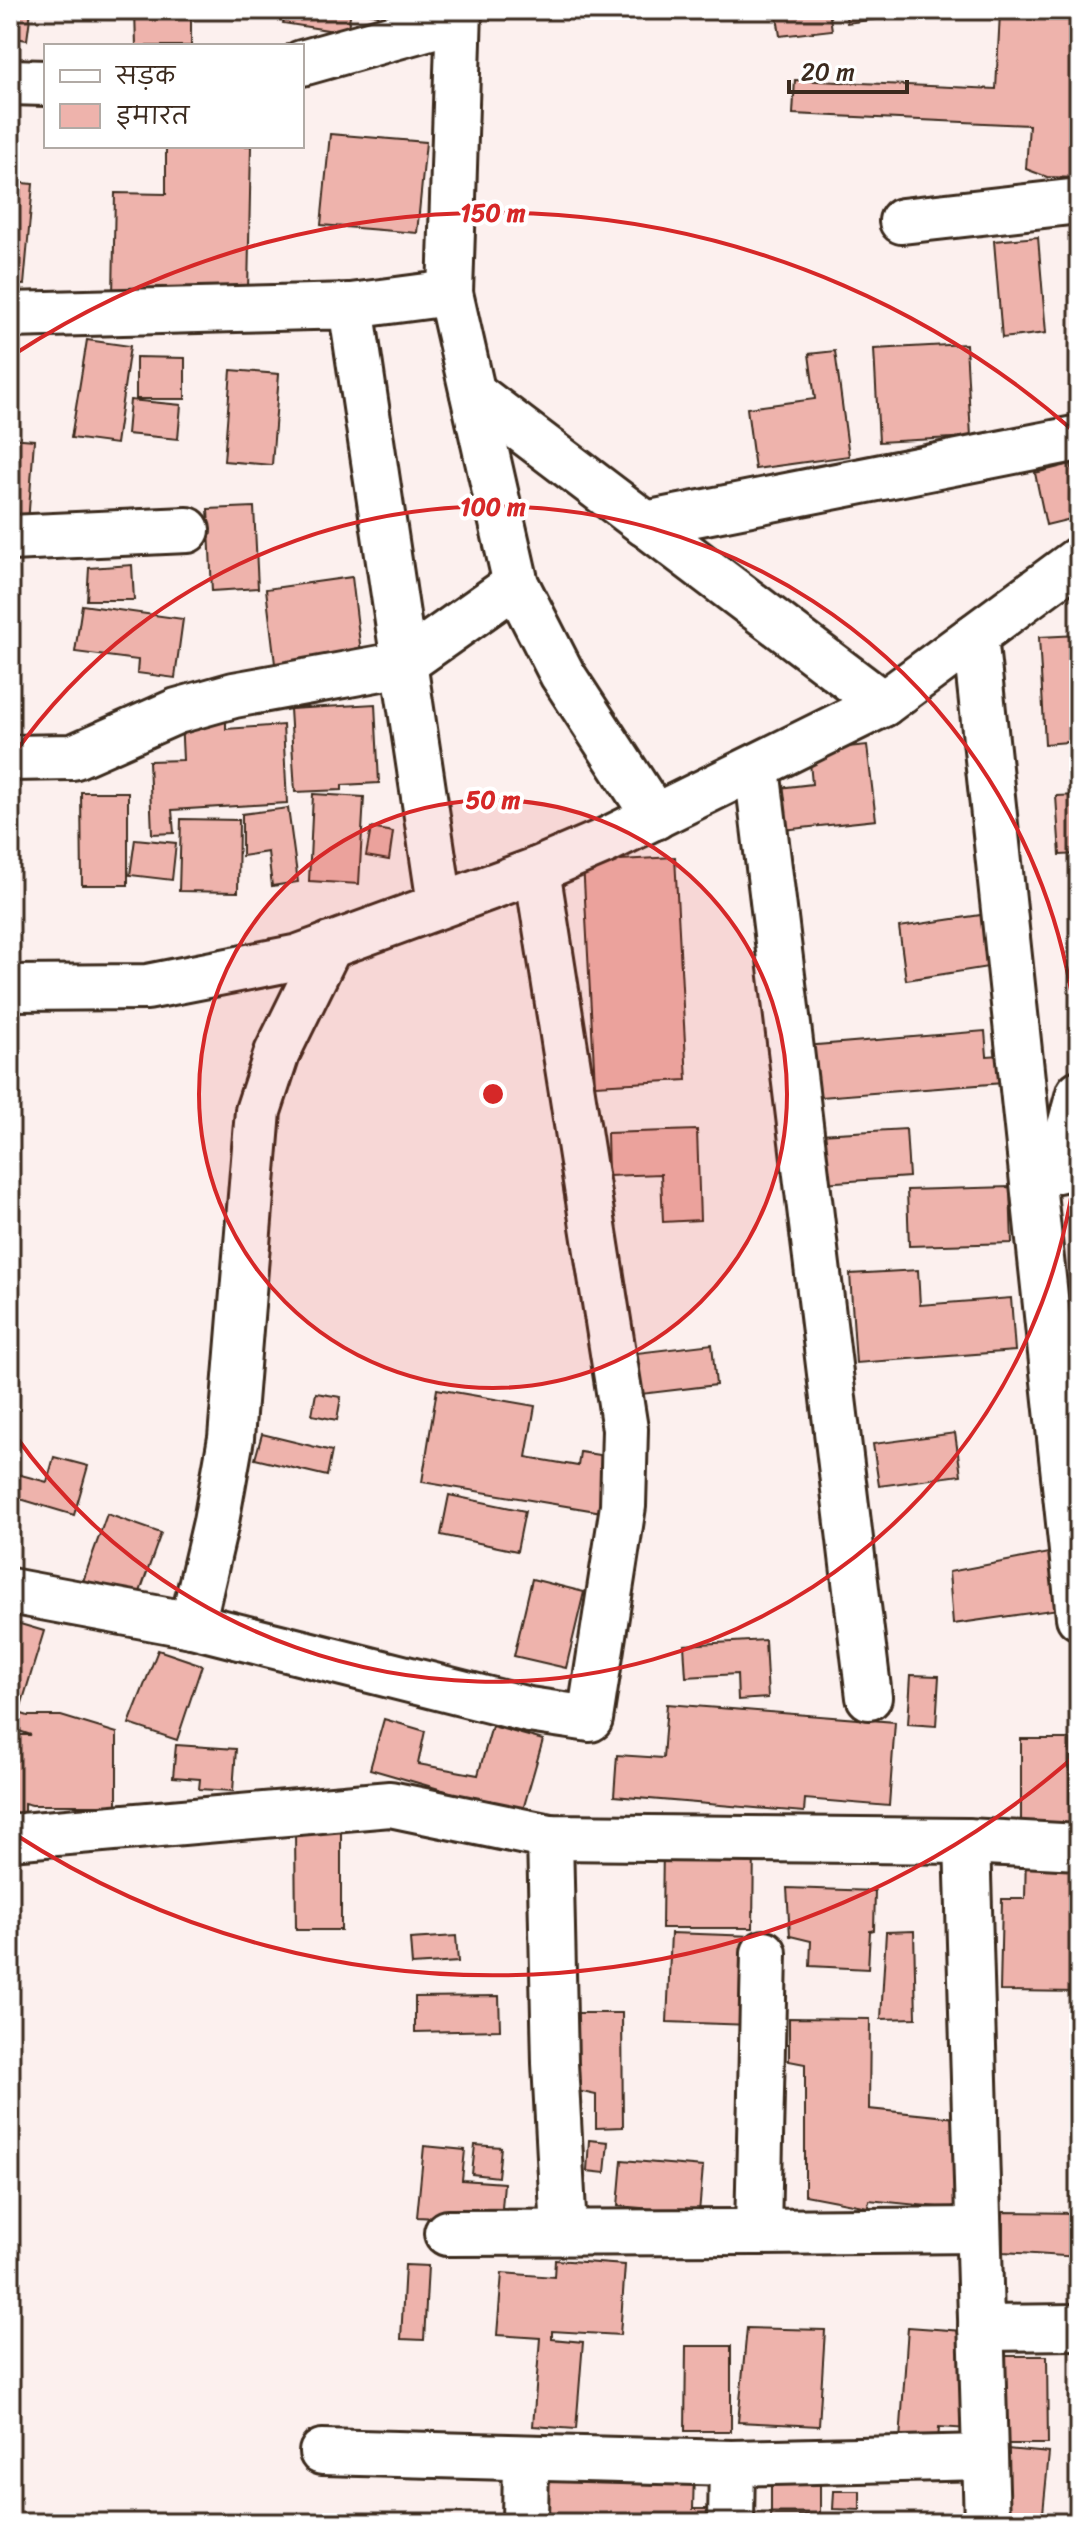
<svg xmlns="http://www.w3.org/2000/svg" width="1089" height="2533" viewBox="0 0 1089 2533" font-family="Sriracha,'Playpen Sans Deva',sans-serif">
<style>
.building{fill:#eeb3ac;stroke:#3b2a1e;stroke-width:2}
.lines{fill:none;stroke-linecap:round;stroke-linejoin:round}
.minor-casing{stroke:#3b2a1e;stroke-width:50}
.minor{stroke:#fff;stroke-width:44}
.ring{fill:none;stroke:#d62828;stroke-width:4}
.centre{fill:#d62828;stroke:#fff;stroke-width:4}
.ring-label{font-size:24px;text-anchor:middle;font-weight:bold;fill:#d62828;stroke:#fff;stroke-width:8;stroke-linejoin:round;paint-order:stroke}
</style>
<rect width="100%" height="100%" fill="#fcf0ee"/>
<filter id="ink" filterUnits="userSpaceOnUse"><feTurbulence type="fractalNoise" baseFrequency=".0125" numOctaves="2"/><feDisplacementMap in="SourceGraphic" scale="16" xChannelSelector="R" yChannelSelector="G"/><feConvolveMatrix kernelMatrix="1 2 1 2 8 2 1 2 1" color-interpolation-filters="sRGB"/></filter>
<g filter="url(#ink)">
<!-- building -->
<g class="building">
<path d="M10 10H31L27 40 10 37Z"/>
<path d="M135 10H191V46H136Z"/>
<path d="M286 10H379L378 15 351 10 347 33 283 23Z"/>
<path d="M776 10H829L832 30 780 36Z"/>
<path d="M845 10H901L902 16 847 23Z"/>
<path d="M992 10H1039L1037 14 1079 17V178L1047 177 1026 169 1029 125 793 114 795 80 996 89 1000 13Z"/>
<path d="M330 134 426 142 417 233 321 225Z"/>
<path d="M169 146H251L248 291 113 295 115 193 166 194V149Z"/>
<path d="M10 182 33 184 24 285 10 284Z"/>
<path d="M1038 237 1046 333 1002 338 994 241Z"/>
<path d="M87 340 130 346 116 444 71 438Z"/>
<path d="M966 344 971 437 879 442 874 349Z"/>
<path d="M835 351 849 456 755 469 747 408 815 399 809 354Z"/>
<path d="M136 357 185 358V399H136Z"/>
<path d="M231 370 279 374 272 465 224 461Z"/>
<path d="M130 400 181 405 178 439 127 434Z"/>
<path d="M10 438 34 440 28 524 10 523Z"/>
<path d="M1071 464 1079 499V517L1046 525 1035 473Z"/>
<path d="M254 507 258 588 212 591 208 509Z"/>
<path d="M132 565 134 600H87L89 568Z"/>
<path d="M352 577 362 661 276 672 266 589Z"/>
<path d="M82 605 183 619 175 678 137 673 138 660 75 652Z"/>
<path d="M1079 635V741L1045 744 1039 637Z"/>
<path d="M375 704 379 783 342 785V790L295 792 290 709Z"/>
<path d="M226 716V729L283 725 287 803 172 810 174 833 152 834 149 761 183 760 181 719Z"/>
<path d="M867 745 876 820 783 830 779 788 812 784 809 751Z"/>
<path d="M81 792H128V885H82Z"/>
<path d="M313 794 364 797 359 884 309 881Z"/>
<path d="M1079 795V854L1060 855 1056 796Z"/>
<path d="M288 808 298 882 272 886 268 852 242 856V814Z"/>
<path d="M181 819 239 820 238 892 179 891Z"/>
<path d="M371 828 393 832 389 860 366 856Z"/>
<path d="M135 839 176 843 172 880 130 875Z"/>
<path d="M675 857 687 1080 595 1085 583 862Z"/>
<path d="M981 915 988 967 906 980 899 927Z"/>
<path d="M985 1031 987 1056 1001 1055 1003 1083 808 1098 805 1046Z"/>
<path d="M906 1129 909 1177 822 1183 820 1134Z"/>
<path d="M697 1130 700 1220 663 1222 661 1174 608 1176 607 1133Z"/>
<path d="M1079 1181V1234L1073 1182Z"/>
<path d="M1010 1187 1012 1243 909 1246 907 1190Z"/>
<path d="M918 1270 920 1305 1011 1298 1015 1351 856 1363 850 1274Z"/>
<path d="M712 1344 716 1385 633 1395 628 1354Z"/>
<path d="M437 1389 535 1406 526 1457 578 1466 580 1452 618 1458 608 1513 422 1482Z"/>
<path d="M316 1393 341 1397 337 1420 312 1415Z"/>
<path d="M955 1433 961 1475 879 1486 873 1444Z"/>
<path d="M262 1434 332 1451 327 1476 255 1459Z"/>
<path d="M54 1457 88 1466 74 1515 10 1496V1472L47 1482Z"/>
<path d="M449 1495 525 1511 517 1551 441 1535Z"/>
<path d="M107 1514 161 1533 135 1606 81 1587Z"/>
<path d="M1049 1553 1059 1609 953 1624 949 1572Z"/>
<path d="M532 1579 584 1592 566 1668 514 1656Z"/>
<path d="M10 1621 44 1631 19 1713 28 1716H61L117 1733V1805H32L24 1803V1815H10V1735H31L10 1728Z"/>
<path d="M765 1640 768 1698 738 1700 737 1674 686 1677 684 1645Z"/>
<path d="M158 1650 202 1665 177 1740 129 1724Z"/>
<path d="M911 1675 939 1676 936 1726 908 1724Z"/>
<path d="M667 1704 895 1722 889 1806 805 1799 804 1812 614 1796 617 1755 663 1758Z"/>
<path d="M384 1719 425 1731 418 1764 478 1775 492 1726 543 1740 522 1813 370 1769Z"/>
<rect x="1021" y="1739" width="49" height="84"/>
<path d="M176 1745 236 1749 233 1791 199 1789 200 1779 173 1777Z"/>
<path d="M295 1831H341V1930H296Z"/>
<path d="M663 1842 754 1843 753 1928H662Z"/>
<path d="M1026 1852 1079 1853V1992L1000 1991 1002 1899H1025Z"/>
<path d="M787 1888 875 1891 874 1930 870 1931 868 1969 810 1966 811 1941 790 1936Z"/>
<path d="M914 1931 916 2018 881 2019 886 1932Z"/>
<path d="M671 1933 754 1936 751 2025 667 2022Z"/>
<path d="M456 1936 458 1962 412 1965 410 1939Z"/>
<path d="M499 1996 500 2030 415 2032V1997Z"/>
<path d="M572 2013H622L623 2127 596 2128V2095L573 2090Z"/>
<path d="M789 2018 870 2019 869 2109 966 2119 957 2209 869 2200 868 2207 805 2195V2064L789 2061Z"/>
<path d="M589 2140 608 2142 605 2173 587 2171Z"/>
<path d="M475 2145 501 2147 498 2177 472 2174Z"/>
<path d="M424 2146 465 2150 462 2180 504 2183 501 2221 417 2217Z"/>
<path d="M622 2160 703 2167 699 2213 618 2206Z"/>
<path d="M1003 2212 1079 2213V2257L1003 2252Z"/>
<path d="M555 2260 625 2265 620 2335 552 2331V2339L583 2342 576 2429 533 2426 540 2338 497 2335 502 2273 554 2277Z"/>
<path d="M405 2265 428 2266 424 2340 401 2339Z"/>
<path d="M908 2327 977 2332 969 2429 939 2427 938 2442 900 2440Z"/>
<path d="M747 2328 825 2330 819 2426 738 2422Z"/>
<path d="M686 2346H731V2431H685Z"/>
<path d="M1004 2356H1047L1048 2444H1004Z"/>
<path d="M1007 2449 1049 2453 1042 2523H999Z"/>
<path d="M546 2469 694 2472 693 2509H721V2523H544Z"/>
<rect x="771" y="2471" width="49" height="44"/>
<path d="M834 2491H860V2510L833 2509Z"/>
</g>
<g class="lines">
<!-- minor casing -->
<g class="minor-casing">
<g id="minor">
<path d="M302 63 458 19"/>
<path d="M10 82 46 83"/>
<path d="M902 221 1079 201"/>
<path d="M450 293 516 584 562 674 655 817"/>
<path d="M351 306 450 293 459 10"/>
<path d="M10 315 351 306 440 904"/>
<path d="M473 393 883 704"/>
<path d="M645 524 1079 438"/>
<path d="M10 538 187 530"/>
<path d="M975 636 1079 1617"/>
<path d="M10 758 73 757 177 711 234 695 403 664 516 584"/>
<path d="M757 768 869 1697"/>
<path d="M10 988 147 987 299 957 537 870 605 841 883 704 1079 559"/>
<path d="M1058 1170 1079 1093"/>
<path d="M10 1591 192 1625 529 1710 590 1719 623 1506 625 1429 537 870"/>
<path d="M192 1625 216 1522 231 1438 258 1111 277 1053 330 945"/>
<path d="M10 1837 390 1804 550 1837 967 1841 1079 1847"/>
<path d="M550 1837 555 2063 564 2232"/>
<path d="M967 1841 987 2523"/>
<path d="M764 1953 758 2232 978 2230"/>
<path d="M447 2233 758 2232"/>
<path d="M981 2328 1079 2327"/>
<path d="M322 2452 732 2463 985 2457"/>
<path d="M525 2523 526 2458"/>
<path d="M731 2523 732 2463"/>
</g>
</g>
<!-- minor -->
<use href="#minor" class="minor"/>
</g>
</g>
<!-- distance rings -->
<circle cx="493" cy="1094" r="294" fill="#d62828" fill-opacity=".12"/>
<g class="ring">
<circle cx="493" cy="1094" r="294"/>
<path d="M1079 1130A587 587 0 0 1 12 1431M12 757A587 587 0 0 1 1079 1058"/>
<path d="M1077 1754A881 881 0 0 1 13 1833M13 355A881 881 0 0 1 1077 434"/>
</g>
<circle cx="493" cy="1094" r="12" class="centre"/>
<g class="ring-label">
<text x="493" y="221">150 m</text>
<text x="493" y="515">100 m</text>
<text x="493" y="808">50 m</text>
</g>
<!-- margin -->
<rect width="1089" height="2533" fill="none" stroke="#fff" stroke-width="40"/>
<rect x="20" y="20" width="1049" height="2493" fill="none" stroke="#3b2a1e" stroke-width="3" filter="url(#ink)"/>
<!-- legend -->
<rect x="44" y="44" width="260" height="104" fill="#ffffff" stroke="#b1aaa5" stroke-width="2"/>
<rect x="60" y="70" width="40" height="12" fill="#ffffff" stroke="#b1aaa5" stroke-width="2"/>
<text x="116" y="84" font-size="24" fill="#3b2a1e">सड़क</text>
<rect x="60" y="104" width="40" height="24" fill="#eeb3ac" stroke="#b1aaa5" stroke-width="2"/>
<text x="116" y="124" font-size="24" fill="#3b2a1e">इमारत</text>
<!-- scale -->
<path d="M789 80v12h118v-12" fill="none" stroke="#3b2a1e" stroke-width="4"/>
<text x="801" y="80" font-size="24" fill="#3b2a1e" stroke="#ffffff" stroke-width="6" paint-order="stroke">20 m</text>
</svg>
